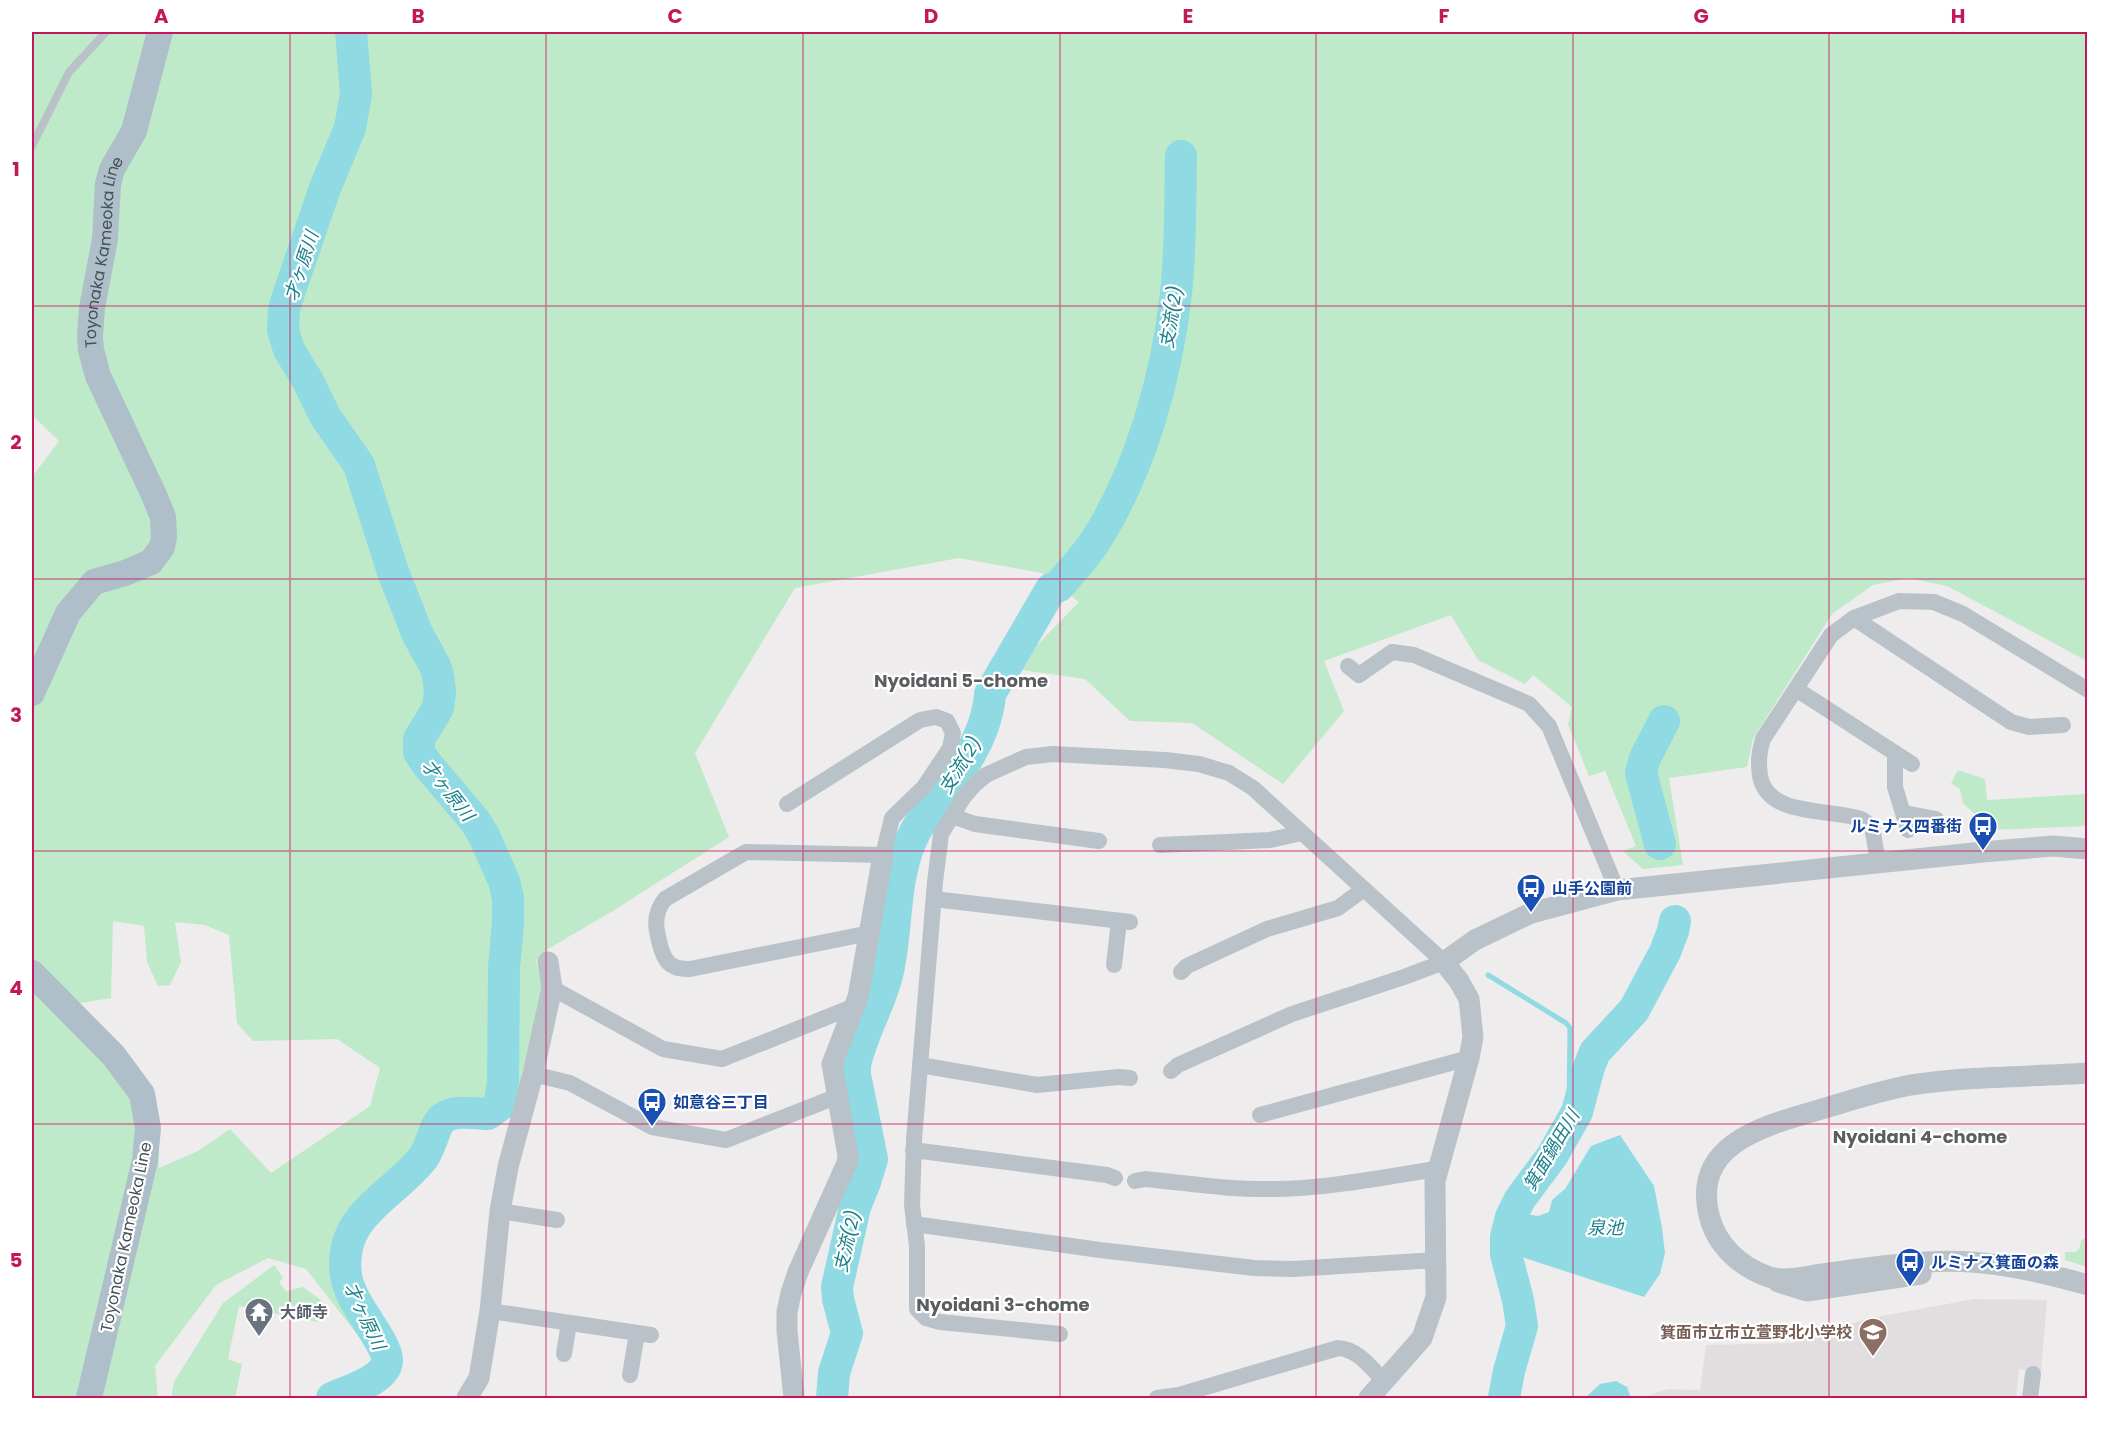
<svg xmlns="http://www.w3.org/2000/svg" width="2119" height="1430" viewBox="0 0 2119 1430" font-family="Poppins,'Noto Sans JP',sans-serif">
<style>
.education{fill:#e0dede}
.green{fill:#beeaca;fill-rule:evenodd}
.water{fill:#8fdae3}
.lines{fill:none;stroke-linecap:round;stroke-linejoin:round}
.stream{stroke:#8fdae3;stroke-width:5}
.river{stroke:#8fdae3;stroke-width:32}
.service{stroke:#b9c2c8;stroke-width:8}
.minor{stroke:#b9c2c8;stroke-width:16}
.tertiary{stroke:#b9c2c8;stroke-width:21}
.primary{stroke:#aebfc9;stroke-width:26}
.grid{fill:none;stroke:#c2185b;stroke-width:1.5;stroke-opacity:0.55}
.labels{text-anchor:middle;dominant-baseline:central;stroke-width:4.5;stroke-linejoin:round;paint-order:stroke}
.street-label{font-size:16px;fill:#475258;stroke:#fff}
.transit-label{font-size:16px;font-weight:bold;fill:#164399;stroke:#fff;text-anchor:start}
.worship-label{font-size:16px;font-weight:bold;fill:#5b616d;stroke:#fff;text-anchor:start}
.education-label{font-size:16px;font-weight:bold;fill:#785e54;stroke:#fff;text-anchor:end}
.water-label{font-size:18px;font-style:italic;fill:#18808a;stroke:#fff}
.neighbourhood-label{font-size:18px;font-weight:bold;fill:#5a5e61;stroke:#fff}
.neatline{fill:none;stroke:#c2185b;stroke-width:2}
.grid-label{font-size:20px;text-anchor:middle;font-weight:bold;fill:#c2185b}
</style>
<rect width="100%" height="100%" fill="#efeced"/>
<!-- education -->
<path class="education" d="M1974 1299 2047 1300 2041 1372 2019 1369 2016 1398H1641L1668 1389 1700 1390 1706 1345 1792 1343 1866 1319Z"/>
<!-- green -->
<g class="green">
<path d="M32 32H2087V661L1947 586 1908 578 1873 585 1832 614 1753 739 1747 767 1669 778 1683 865 1643 869 1623 851 1636 846 1605 771 1589 776 1568 724 1572 707 1533 675 1525 684 1478 660 1451 615 1324 661 1344 711 1283 784 1192 723 1130 721 1085 679 1014 669 1079 602 1042 573 959 558 795 588 695 753 729 837 611 912 548 949 536 961 543 990 519 1097C505 1093 497 1096 485 1104L470 1102 436 1110 423 1151 350 1218 340 1249 341 1289 379 1352 374 1356 306 1269 268 1258 216 1285 155 1366 158 1398H32V477L59 441 32 415ZM113 921 144 926 147 962 158 986 170 985 181 962 175 922 205 925 229 935 237 1023 253 1041 337 1039 380 1068 370 1106 271 1173 230 1129 198 1151 159 1168 158 1132 75 1004 111 998Z"/>
<path d="M1958 770 1985 779 1987 800 2087 794V826L1991 830 1963 803 1960 789 1951 783Z"/>
<path d="M2084 1238 2087 1239V1267L2065 1260V1252H2076L2079 1249 2081 1241Z"/>
<path d="M274 1265 283 1278 279 1282 286 1291 303 1287 321 1300 318 1322 239 1306 228 1359 242 1364 235 1398H171L174 1382 223 1303Z"/>
</g>
<!-- water -->
<g class="water">
<path d="M1620 1135 1654 1186 1662 1228 1665 1253 1660 1274 1644 1297 1522 1257 1519 1232 1524 1214 1538 1216 1549 1212 1552 1200 1565 1189 1591 1146Z"/>
<path d="M1616 1381 1627 1387 1631 1398H1585L1600 1384Z"/>
</g>
<g class="lines">
<!-- stream -->
<path class="stream" d="M1488 975 1566 1023 1570 1028 1569 1108 1570 1122"/>
<!-- river -->
<g class="river">
<path d="M1660 844 1641 773 1645 758 1664 721"/>
<path d="M332 1398C347 1391 386 1380 387 1361 388 1342 349 1303 346 1275 338 1215 391 1198 423 1158 431 1148 435 1123 443 1118 457 1109 473 1114 488 1114L500 1105 503 1081 504 967 508 923V898L504 881 484 836 475 821 426 763 419 752V739L438 708 440 692 438 675 435 666 417 633 392 569 359 465 325 416 308 381 289 350 283 330 284 310 287 299 325 188 350 128 356 94 351 32"/>
<path d="M832 1398 834 1373 847 1333 838 1299 837 1287 855 1207 865 1182 872 1159 855 1075V1065C862 1032 881 1003 888 971 898 925 893 874 915 832 919 824 926 817 931 810 957 776 987 738 990 694L1051 589 1059 586C1071 571 1086 556 1096 540 1141 469 1167 376 1176 293 1181 248 1180 202 1181 156"/>
<path d="M1504 1398 1509 1371 1522 1326 1518 1300 1506 1254V1237L1511 1217 1520 1199 1552 1156 1577 1112 1589 1067 1595 1052 1634 1010 1665 952 1673 931 1675 921"/>
</g>
<!-- service -->
<path class="service" d="M32 146 69 72 106 32"/>
<!-- minor -->
<g class="minor">
<path d="M1854 618 2011 722 2029 727 2063 725"/>
<path d="M1348 666 1359 675 1392 652 1414 655 1529 704 1549 726 1617 890"/>
<path d="M1796 689 1912 764"/>
<path d="M1895 753V787L1908 830"/>
<path d="M787 804 920 720 936 717 947 721 953 733 950 748 924 787 892 818 883 855 746 852 665 899C662 903 659 907 658 912 655 920 656 928 658 936 662 956 666 970 690 969L870 933"/>
<path d="M1904 813 1936 819"/>
<path d="M952 816 975 824 1099 841"/>
<path d="M1160 845 1270 840 1302 833"/>
<path d="M1878 862 1872 827C1869 825 1865 821 1861 819 1830 808 1768 818 1760 776 1758 761 1759 752 1763 739L1831 635 1854 618 1899 601 1934 602 1963 614 2088 690"/>
<path d="M934 899 1130 922"/>
<path d="M1114 965 1119 921"/>
<path d="M1181 972 1187 966 1267 929 1338 908 1364 889"/>
<path d="M552 988 663 1049 722 1059 855 1006"/>
<path d="M920 1065 1037 1085 1119 1077 1130 1078"/>
<path d="M533 1074 570 1083 652 1127 726 1140 838 1096"/>
<path d="M1260 1115 1469 1058"/>
<path d="M913 1150 1107 1175 1115 1178"/>
<path d="M1135 1181 1145 1179C1187 1183 1230 1190 1273 1189 1324 1189 1385 1177 1436 1169"/>
<path d="M500 1211 557 1220"/>
<path d="M914 1224 1100 1250 1254 1268 1293 1269 1436 1260"/>
<path d="M490 1311 651 1335"/>
<path d="M1060 1334 940 1322 926 1318 917 1309V1246L912 1205 914 1140 935 882 941 834 963 798 974 785 986 775 1026 757 1053 754 1165 760 1199 764 1229 773 1253 788 1444 962 1404 977 1292 1014 1178 1065 1171 1071"/>
<path d="M564 1354 569 1323"/>
<path d="M630 1375 637 1333"/>
<path d="M1157 1398 1179 1395 1338 1348C1358 1349 1371 1368 1384 1381"/>
<path d="M2030 1398 2033 1374"/>
</g>
<!-- tertiary -->
<g class="tertiary">
<path d="M2088 1073C2029 1077 1969 1076 1911 1085 1878 1091 1846 1102 1815 1111 1764 1126 1692 1144 1709 1215 1716 1245 1740 1267 1769 1277 1785 1282 1806 1276 1823 1274 1857 1269 1892 1264 1927 1262 1981 1258 2035 1270 2088 1285"/>
<path d="M1778 1282 1807 1291 1921 1274"/>
<path d="M467 1398 479 1378 490 1311 500 1211 508 1167 533 1074 552 988 548 962"/>
<path d="M794 1398 787 1331V1312L791 1293 798 1272 847 1163 848 1156 832 1064 858 997 883 855"/>
<path d="M1369 1398 1422 1338 1436 1297 1435 1181 1469 1058 1473 1037 1469 999 1459 981 1444 962 1475 940 1531 913 1617 890 1983 852 2053 846 2088 849"/>
</g>
<!-- primary -->
<g class="primary">
<path id="s1" d="M32 693 68 613 94 582 125 573 151 562 162 547 164 537 163 517 154 495 98 376 91 350 90 336 92 308 105 239 108 184 112 169 134 131 160 32"/>
<path d="M32 973 114 1056 142 1094 148 1128 145 1160 89 1398"/>
</g>
</g>
<!-- grid -->
<path class="grid" d="M290 32V1398M546 32V1398M803 32V1398M1060 32V1398M1316 32V1398M1573 32V1398M1829 32V1398M32 306H2088M32 579H2088M32 851H2088M32 1124H2088"/>
<!-- icons -->
<defs>
<g id="bus-pin" transform="scale(1.5)"><path d="M0 17L-7.5 6A9.5 9.5 0 1 1 7.5 6Z" fill="#1a4fb4" stroke="#fff"/><path d="M-5-6H5V4H4V6H2V4H-2V6H-4V4H-5ZM-3.5-4V0h7V-4ZM-3.5 1.2v1.5H-2V1.2ZM2 1.2v1.5H3.5V1.2Z" fill="#fff"/></g>
<g id="temple-pin" transform="scale(1.5)"><path d="M0 17L-7.5 6A9.5 9.5 0 1 1 7.5 6Z" fill="#6b7280" stroke="#fff"/><path d="M0-6L5-2H3V0L6.5 2.5H4V6H1.5V3h-3V6H-4V2.5H-6.5L-3 0V-2H-5Z" fill="#fff"/></g>
<g id="school-pin" transform="scale(1.5)"><path d="M0 17L-7.5 6A9.5 9.5 0 1 1 7.5 6Z" fill="#8d6e63" stroke="#fff"/><path d="M0-5L7-2L0 1L-7-2ZM-4 1L0 2.5L4 1V4Q0 6-4 4Z" fill="#fff"/></g>
</defs>
<g fill-rule="evenodd">
<use href="#bus-pin" x="1983" y="826"/>
<use href="#bus-pin" x="1531" y="888"/>
<use href="#bus-pin" x="652" y="1102"/>
<use href="#bus-pin" x="1910" y="1262"/>
<use href="#temple-pin" x="259" y="1312"/>
<use href="#school-pin" x="1873" y="1332"/>
</g>
<g class="labels">
<!-- street labels -->
<g class="street-label">
<text stroke="none"><textPath href="#s1" startOffset="519">Toyonaka Kameoka Line</textPath></text>
<text transform="translate(126 1237) rotate(-78)">Toyonaka Kameoka Line</text>
</g>
<!-- transit labels -->
<g class="transit-label">
<text x="1962" y="826" text-anchor="end">ルミナス四番街</text>
<text x="1552" y="888">山手公園前</text>
<text x="673" y="1102">如意谷三丁目</text>
<text x="1931" y="1262">ルミナス箕面の森</text>
</g>
<!-- worship labels -->
<g class="worship-label">
<text x="280" y="1312">大師寺</text>
</g>
<!-- education labels -->
<g class="education-label">
<text x="1852" y="1332">箕面市立市立萱野北小学校</text>
</g>
<!-- water labels -->
<g class="water-label">
<text transform="translate(301 266) rotate(-72)">才ヶ原川</text>
<text transform="translate(1171 317) rotate(-81)">支流(2)</text>
<text transform="translate(960 765) rotate(-58)">支流(2)</text>
<text transform="translate(448 790) rotate(52)">才ヶ原川</text>
<text transform="translate(1551 1150) rotate(-59)">箕面鍋田川</text>
<text x="1605" y="1227">泉池</text>
<text transform="translate(847 1241) rotate(-77)">支流(2)</text>
<text transform="translate(365 1316) rotate(65)">才ヶ原川</text>
</g>
<!-- neighbourhood labels -->
<g class="neighbourhood-label">
<text x="961" y="680">Nyoidani 5-chome</text>
<text x="1920" y="1136">Nyoidani 4-chome</text>
<text x="1003" y="1304">Nyoidani 3-chome</text>
</g>
</g>
<!-- border -->
<rect width="2119" height="1430" fill="none" stroke="#ffffff" stroke-width="66"/>
<rect x="33" y="33" width="2053" height="1364" class="neatline"/>
<g class="grid-label">
<text x="161" y="23">A</text>
<text x="418" y="23">B</text>
<text x="675" y="23">C</text>
<text x="931" y="23">D</text>
<text x="1188" y="23">E</text>
<text x="1444" y="23">F</text>
<text x="1701" y="23">G</text>
<text x="1958" y="23">H</text>
<text x="16" y="176">1</text>
<text x="16" y="449">2</text>
<text x="16" y="722">3</text>
<text x="16" y="995">4</text>
<text x="16" y="1267">5</text>
</g>
</svg>
